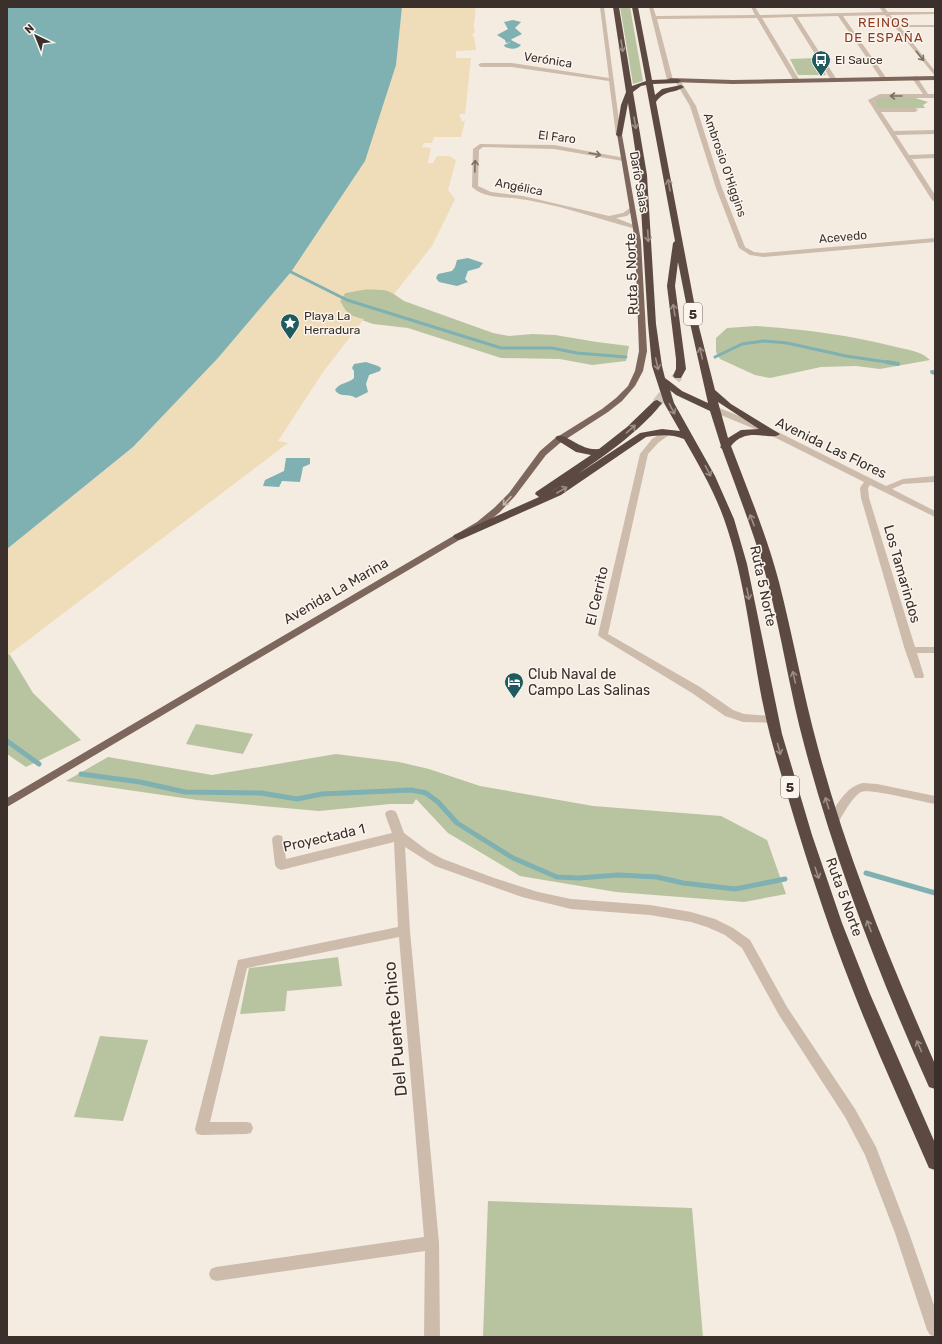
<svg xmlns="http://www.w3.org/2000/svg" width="942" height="1344" viewBox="0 0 942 1344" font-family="Rubik,sans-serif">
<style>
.green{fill:#b8c4a0}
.sand{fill:#efdcb8}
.water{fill:#7fb0b2}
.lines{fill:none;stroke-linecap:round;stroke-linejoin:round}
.stream-far2{stroke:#7fb0b2;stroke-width:3}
.stream-far1{stroke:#7fb0b2;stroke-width:4}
.stream{stroke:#7fb0b2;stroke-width:5}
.highway-tunnel{stroke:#cfc6bd;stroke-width:10;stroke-dasharray:10 5;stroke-linecap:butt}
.minor{fill:#cdbbac;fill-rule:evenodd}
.major{fill:#7d675c;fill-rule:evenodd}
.highway{fill:#5c4a42;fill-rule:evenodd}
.oneway{stroke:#9c8e87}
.oneway2{stroke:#7d6f65}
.oneway3{stroke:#c2b5ac}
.labels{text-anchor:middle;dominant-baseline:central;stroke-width:3;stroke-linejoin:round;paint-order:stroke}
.far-street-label{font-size:12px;fill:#3b302b;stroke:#fbf5ee}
.far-poi-label{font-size:12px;fill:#3b302b;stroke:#fbf5ee;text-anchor:start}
.far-neighbourhood-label{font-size:13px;letter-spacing:1px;fill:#8c3b22;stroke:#fbf5ee}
.shield{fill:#fbf5ee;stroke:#756b66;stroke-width:1}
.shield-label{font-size:13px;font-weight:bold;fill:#3b302b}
.street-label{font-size:14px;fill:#3b302b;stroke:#fbf5ee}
.poi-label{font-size:14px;fill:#3b302b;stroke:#fbf5ee;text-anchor:start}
.near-street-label{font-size:17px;fill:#3b302b;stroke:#fbf5ee}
</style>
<rect width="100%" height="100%" fill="#f4ebe1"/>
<!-- green -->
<g class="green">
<path d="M620 7H630L643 81 633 84Z"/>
<path d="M816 58 826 75H798L790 59Z"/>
<path d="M883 96 912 97 928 102 923 105 925 108 878 109 874 100Z"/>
<path d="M365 289 388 290 404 301 493 333 509 336 532 334 555 335 597 342 629 346 626 361 592 365 560 359 501 358 408 328 373 324 351 316 345 310 340 301 345 293Z"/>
<path d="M756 326C803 329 850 335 896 347 908 350 921 351 930 360L880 369 856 366 821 367 770 378 755 375 720 359 716 352V338L727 328Z"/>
<path d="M7 650 33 693 81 740 26 767 7 754Z"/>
<path d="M196 724 253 734 243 754 186 744Z"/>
<path d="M336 754 399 762 429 769 480 786 593 806 721 816 767 840 786 894 744 902 616 892 520 876 448 833 416 799 413 804H390L319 811 197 800 66 781 108 757 212 775Z"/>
<path d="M338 957 342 986 287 991 285 1011 240 1014 249 968Z"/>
<path d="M100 1036 148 1040 123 1121 74 1117Z"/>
<path d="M488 1201 692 1208 703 1337H483Z"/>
</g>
<!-- sand -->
<path class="sand" d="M402 7H475C477 15 472 24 475 32L472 35 474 37 476 50 456 51V58H471L465 114H459L462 121H465L461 137H434L432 143H424L422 147 431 148 428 163H433L437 156H449L456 160 448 190 455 199 432 246 394 294C380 285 360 290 345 293L340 301C347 314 350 316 364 319L323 372 278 441 288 443 7 656V549L133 447 218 358 291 272 396 65Z"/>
<!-- water -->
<g class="water">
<path d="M7 7H402L396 65 365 161 291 272 218 358 133 447 7 549Z"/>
<path d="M513 20 521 22 515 28 522 34 512 39 511 40 521 45C517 50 510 49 505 47L504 45 511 42 506 43 505 40 497 35 508 29 504 22Z"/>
<path d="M468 258 483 263 479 268 468 271 465 279 468 282 457 286 439 282 436 278 438 274 452 271 455 267 457 260Z"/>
<path d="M366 362 378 366 381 368 380 371 369 375 366 384 368 392 356 398C349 393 340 398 335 390 340 382 348 384 354 378V371L352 368 354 364Z"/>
<path d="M286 458H310V464L303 467 300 482 282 481 279 487 263 486 265 480 284 471Z"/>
</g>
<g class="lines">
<!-- stream-far2 -->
<g class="stream-far2">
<path d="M291 272 347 300 501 348H552L577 353 626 357"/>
<path d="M715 357 742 344 764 341 787 343 846 356 893 363"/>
</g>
<!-- stream-far1 -->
<g class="stream-far1">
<path d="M887 362 898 364"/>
<path d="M932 372 935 373"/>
</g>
<!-- stream -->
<g class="stream">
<path d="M7 741 39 764"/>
<path d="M81 774 140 782 185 792 261 793 297 799 322 794 411 790 426 793 438 802 457 823 513 858 557 877 579 878 618 875 657 877 683 883 735 889 785 879"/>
<path d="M866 873 935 893"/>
</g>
<!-- highway-tunnel -->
<path class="highway-tunnel" d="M657 403 678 376"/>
<!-- minor -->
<g class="minor">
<path d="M600 7H604L621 136 616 135 609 81 512 67H481L478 65 481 63H512L609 78Z"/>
<path d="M649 7H653L656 16 755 15 751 7H755L760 15 883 12 879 7H884L888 12H935V14L890 15 898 25H935V27H900L935 71V76L885 15 843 16 887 79 884 81 882 80 838 16 797 17 837 80 834 82 831 80 792 17 762 18 800 81 797 83 794 81 757 18 657 19 673 80 670 82 667 80Z"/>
<path d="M915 76 917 77 928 94H935V98H881L874 101 879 108H915L918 110 915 112H881L894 131 935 130V134L896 135 909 155 935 154V158L912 159 935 195V202L932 200 868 100 880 94H923L912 78Z"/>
<path d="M676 80H680L696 106 722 188 745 247 754 252 763 253 935 238V242L763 257 750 255 739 248 716 188 690 106 675 81Z"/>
<path d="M480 144 554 145 625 158V160L623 161 554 149 483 147 479 150 478 186 491 192 523 196 609 216 623 213 630 208H634V210L627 216 616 218 639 227 636 229C595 218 555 203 513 198 499 197 482 197 472 187L473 149Z"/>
<path d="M711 407H717L778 432 886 486 903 479 935 476V482L903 484 892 489 935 511V517L870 485 868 488 869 498 915 647H935V653H917L924 676 923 678H915L905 650 861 498 860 488 864 482 772 436 711 411Z"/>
<path d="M666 430H669L673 432 658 443 648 454 608 634 700 687 733 710 744 714 773 716 777 717 778 720 777 723 743 722 725 716 692 693 600 637 598 635 640 454 652 439Z"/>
<path d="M863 783 877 784 935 796V804C923 802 869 788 861 792 852 797 842 816 837 825L833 826 829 825 827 822C835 807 846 786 863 783Z"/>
<path d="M391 810 395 811 397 814 404 833 428 851 443 859 494 878 538 892 571 899 650 905 691 912 715 919 733 928 750 940 787 1007 855 1109 876 1147 909 1233 935 1308V1337L930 1335 927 1330 895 1233 865 1155 845 1117 779 1015 742 948 725 935 707 927 691 922 650 915 571 909 522 897 435 866 405 847 410 931 439 1243 440 1337H424L425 1251 216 1281 211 1279 209 1274 211 1269 216 1267 424 1237 399 937 247 968 210 1122H246L251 1123 253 1128 251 1133 246 1134 202 1135 197 1134 195 1129 238 960 398 927 394 842 281 870 277 868 275 865 272 839 274 836 278 835 282 836 286 859 392 833 385 814 387 811Z"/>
</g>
<!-- major -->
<g class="major">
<path d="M935 76V80L733 84 670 82 667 80 670 78 733 80Z"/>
<path d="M617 134 622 135 641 241 647 351 643 371 635 386 622 401 608 412 560 443 546 455 515 496 500 512 483 526 7 807V798L477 522 494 508 509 493 540 451 554 439 602 409 616 398 628 386 635 371 639 351 635 241Z"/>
</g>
<!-- highway -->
<path class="highway" d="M613 7H619L632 86 646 81 632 7H638L652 80 678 79 681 81 678 83 653 84 655 95 662 89 681 85 684 87C674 94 665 89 656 102L698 323 715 390 731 404 780 434C772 442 747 425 731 446 748 491 767 536 779 582 793 637 803 693 818 748 847 857 890 961 935 1064V1089L929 1087C880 978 836 864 805 748 790 693 782 636 767 580 755 536 738 493 722 449L720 447 721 446 710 411 676 395 670 390 674 403 715 476 734 519 747 564 782 734 812 835 842 923 870 994 935 1143V1170L929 1168C904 1110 877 1052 854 993 822 912 797 830 773 746 752 672 750 592 724 519 714 491 699 465 684 439 671 434 660 435 646 437L561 495 462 539 458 540 453 537 454 535 539 497 535 494 536 492 591 455 576 452 557 440 555 438 557 436C567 433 580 451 599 449L627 427 654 401 657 400 662 403C637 436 584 470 549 493L640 433 662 429 680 431 664 403 652 366 648 324 639 175 628 103 622 135 619 137 616 135 621 105 626 92ZM646 85 675 241 673 243 667 286 676 359V369L673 376 675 378H681L686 369 675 286 678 262 690 323 708 403 682 391 665 378 662 366 656 324 647 175 633 92 641 86ZM718 402 759 429 741 430 728 438Z"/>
</g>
<!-- one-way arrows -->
<defs><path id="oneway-shaft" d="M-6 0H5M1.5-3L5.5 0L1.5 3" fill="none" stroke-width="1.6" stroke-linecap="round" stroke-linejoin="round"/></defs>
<g class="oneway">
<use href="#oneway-shaft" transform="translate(622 46) rotate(81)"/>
<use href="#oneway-shaft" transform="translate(635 123) rotate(80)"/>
<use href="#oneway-shaft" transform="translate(669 185) rotate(-101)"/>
<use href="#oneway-shaft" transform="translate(648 236) rotate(87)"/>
<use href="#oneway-shaft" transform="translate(674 310) rotate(-99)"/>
<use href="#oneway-shaft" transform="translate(701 353) rotate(-103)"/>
<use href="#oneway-shaft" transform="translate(657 364) rotate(77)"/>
<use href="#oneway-shaft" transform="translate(672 409) rotate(63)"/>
<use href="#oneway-shaft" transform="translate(631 429) rotate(-41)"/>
<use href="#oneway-shaft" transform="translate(708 471) rotate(63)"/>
<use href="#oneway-shaft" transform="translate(562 490) rotate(-30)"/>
<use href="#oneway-shaft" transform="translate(752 520) rotate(-111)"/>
<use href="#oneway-shaft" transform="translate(748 594) rotate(79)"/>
<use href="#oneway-shaft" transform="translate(794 677) rotate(-103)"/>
<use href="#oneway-shaft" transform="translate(779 749) rotate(75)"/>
<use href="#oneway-shaft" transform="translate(827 803) rotate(-107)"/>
<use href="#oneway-shaft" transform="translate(817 873) rotate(71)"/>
<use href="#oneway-shaft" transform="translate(869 926) rotate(-111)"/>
<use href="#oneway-shaft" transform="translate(919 1046) rotate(-114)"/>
</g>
<g class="oneway2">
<use href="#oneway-shaft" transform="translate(920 56) rotate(51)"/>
<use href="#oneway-shaft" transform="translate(896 96) rotate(-180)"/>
<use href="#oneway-shaft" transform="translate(595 154) rotate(10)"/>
<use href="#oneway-shaft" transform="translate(475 166) rotate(-88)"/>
</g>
<use class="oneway3" href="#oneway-shaft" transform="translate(507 501) rotate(132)"/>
<!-- icons -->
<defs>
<g id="bus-pin" transform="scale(1)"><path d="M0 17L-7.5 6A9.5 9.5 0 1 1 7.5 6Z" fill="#1f5a5e" stroke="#fbf5ee"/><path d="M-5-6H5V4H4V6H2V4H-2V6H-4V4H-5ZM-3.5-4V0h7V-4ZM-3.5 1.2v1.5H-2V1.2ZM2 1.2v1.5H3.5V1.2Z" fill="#fff"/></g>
<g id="sight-pin" transform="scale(1)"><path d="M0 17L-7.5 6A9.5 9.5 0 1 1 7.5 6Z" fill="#1f5a5e" stroke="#fbf5ee"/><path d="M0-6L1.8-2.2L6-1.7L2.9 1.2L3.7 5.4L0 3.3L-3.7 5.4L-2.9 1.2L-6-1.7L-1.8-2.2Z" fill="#fff"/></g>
<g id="hotel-pin" transform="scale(1)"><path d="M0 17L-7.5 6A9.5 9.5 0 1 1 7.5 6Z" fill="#1f5a5e" stroke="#fbf5ee"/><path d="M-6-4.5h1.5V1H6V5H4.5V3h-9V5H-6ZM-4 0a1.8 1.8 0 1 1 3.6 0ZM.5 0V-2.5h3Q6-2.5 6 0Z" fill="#fff"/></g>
</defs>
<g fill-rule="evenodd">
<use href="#bus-pin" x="821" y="60"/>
<use href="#sight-pin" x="290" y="323"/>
<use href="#hotel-pin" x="514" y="682"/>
</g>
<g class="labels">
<!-- far-street labels -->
<g class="far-street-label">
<text transform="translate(548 60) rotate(9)">Verónica</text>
<text transform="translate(557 137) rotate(7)">El Faro</text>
<text transform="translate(725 165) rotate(71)">Ambrosio O'Higgins</text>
<text transform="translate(639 182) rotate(80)">Darío Salas</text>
<text transform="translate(519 187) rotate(11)">Angélica</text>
<text transform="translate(843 237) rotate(-5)">Acevedo</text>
</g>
<!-- far-poi labels -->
<g class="far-poi-label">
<text x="835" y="60">El Sauce</text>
<text x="304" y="316">Playa La<tspan x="304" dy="14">Herradura</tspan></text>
</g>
<!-- far-neighbourhood labels -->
<g class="far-neighbourhood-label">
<text x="884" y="22">REINOS<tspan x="884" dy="15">DE ESPAÑA</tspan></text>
</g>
<!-- shield labels -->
<g class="shield">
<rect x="684" y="303" width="18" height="22" rx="3"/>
<rect x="781" y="776" width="18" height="22" rx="3"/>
</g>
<g class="shield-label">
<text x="693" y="314">5</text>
<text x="790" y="787">5</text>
</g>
<!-- street labels -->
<g class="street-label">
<text transform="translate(632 274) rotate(-92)">Ruta 5 Norte</text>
<text transform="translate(831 448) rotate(26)">Avenida Las Flores</text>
<text transform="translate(902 574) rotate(74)">Los Tamarindos</text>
<text transform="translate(763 586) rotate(78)">Ruta 5 Norte</text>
<text transform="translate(336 591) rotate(-30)">Avenida La Marina</text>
<text transform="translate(597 596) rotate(-77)">El Cerrito</text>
<text transform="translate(324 838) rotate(-13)">Proyectada 1</text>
<text transform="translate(844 897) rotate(70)">Ruta 5 Norte</text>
</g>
<!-- poi labels -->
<g class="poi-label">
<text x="528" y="674">Club Naval de<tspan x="528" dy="16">Campo Las Salinas</tspan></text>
</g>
<!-- near-street labels -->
<g class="near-street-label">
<text transform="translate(395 1029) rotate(-95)">Del Puente Chico</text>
</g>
</g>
<!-- border -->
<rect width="942" height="1344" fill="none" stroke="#3b302b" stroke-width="16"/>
<!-- north arrow -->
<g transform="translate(36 36) rotate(317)" stroke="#fbf5ee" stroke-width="3" paint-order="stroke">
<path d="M0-3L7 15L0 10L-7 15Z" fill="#3b302b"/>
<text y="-6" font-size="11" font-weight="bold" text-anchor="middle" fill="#3b302b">N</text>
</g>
</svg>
